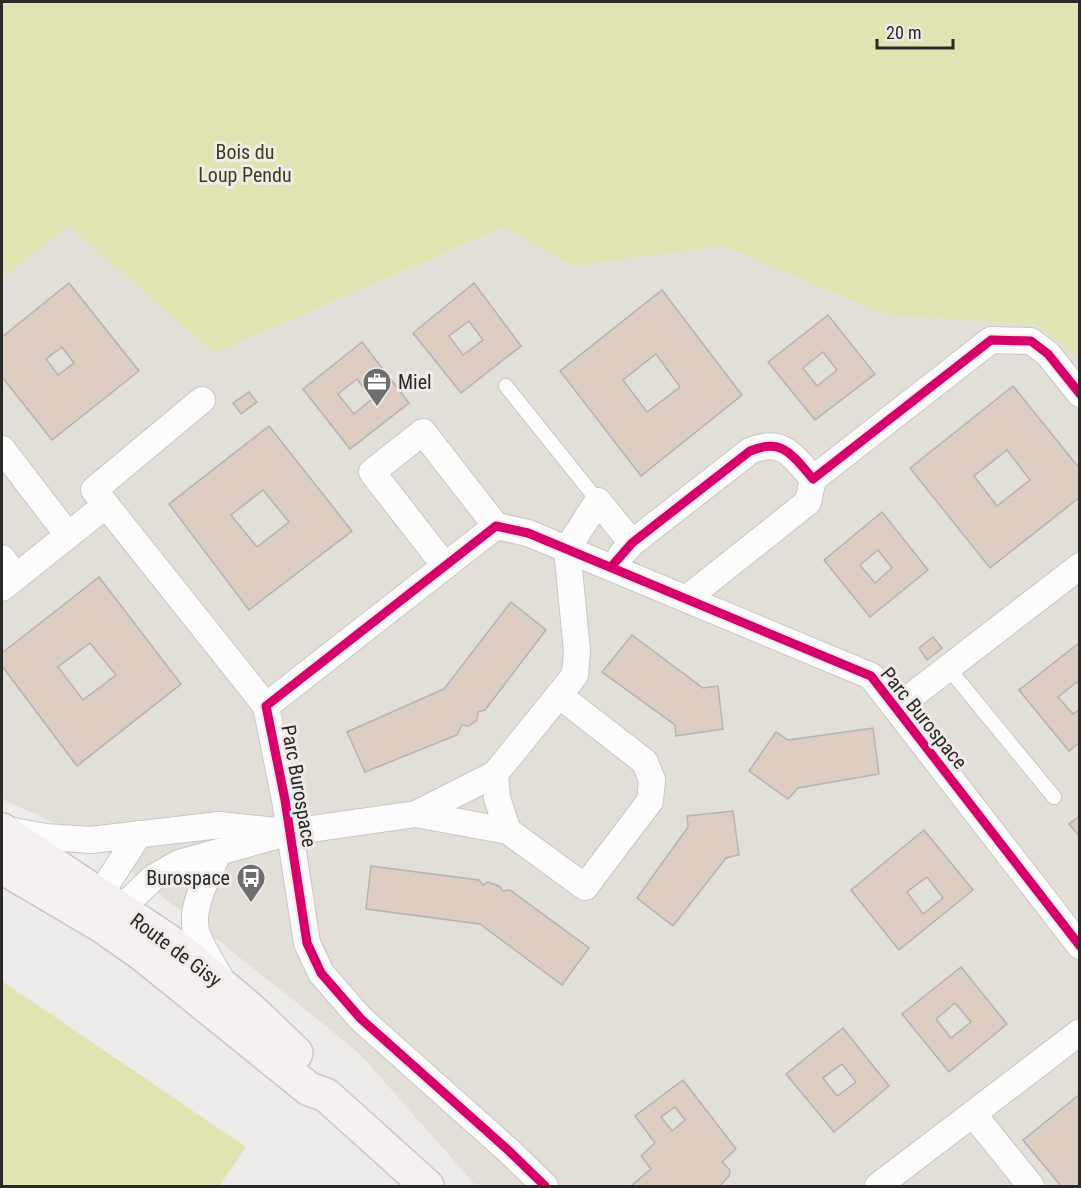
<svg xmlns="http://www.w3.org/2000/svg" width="1081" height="1188" viewBox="0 0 1081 1188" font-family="'Roboto Condensed',sans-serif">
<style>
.built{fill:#e2ded8}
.green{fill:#dfe4b1}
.building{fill:#decdc3;stroke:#b6b5b3;stroke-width:1.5;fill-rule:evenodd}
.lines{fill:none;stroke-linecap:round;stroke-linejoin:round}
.lane-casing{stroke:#c9c8c7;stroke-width:16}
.street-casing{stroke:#c9c8c7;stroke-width:28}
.secondary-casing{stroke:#c9c8c7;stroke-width:36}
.lane{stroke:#fcfcfc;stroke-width:14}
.street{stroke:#fcfcfc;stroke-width:26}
.secondary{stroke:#f5f0f2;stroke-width:33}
.cycleway-casing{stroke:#eeebe8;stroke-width:13}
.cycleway{stroke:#d6006c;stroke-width:9}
.labels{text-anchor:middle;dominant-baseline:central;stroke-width:6;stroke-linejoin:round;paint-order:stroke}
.park-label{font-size:20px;fill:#3c401a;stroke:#eeebe8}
.poi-label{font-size:20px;fill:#2b2a29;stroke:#eeebe8;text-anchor:start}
.street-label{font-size:20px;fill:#2b2a29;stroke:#eeebe8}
</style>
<rect width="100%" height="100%" fill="#edebe9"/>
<!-- built -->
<path class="built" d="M69 226 214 353 506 227 573 266 723 246 887 315 1036 325 1079 357V1186H476L361 1055 321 1022 91 840 2 799V277Z"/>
<!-- green -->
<g class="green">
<path d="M2 2H1079V357L1036 325 887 315 723 246 573 266 505 227 214 353 69 226 2 277Z"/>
<path d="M2 981 246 1147 219 1186H2Z"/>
</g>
<!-- building -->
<g class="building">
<path d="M69 283 139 371 52 440 2 377V337ZM62 347 74 363 58 375 46 359Z"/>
<path d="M474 283 521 346 461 393 413 333ZM469 321 483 340 463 355 449 336Z"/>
<path d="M662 290 742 395 641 476 560 371ZM656 354 680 387 647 412 623 380Z"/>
<path d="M828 315 875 374 815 420 768 362ZM823 352 837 370 817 386 803 368Z"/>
<path d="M362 342 409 403 350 449 303 389ZM357 379 372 399 354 414 338 394Z"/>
<path d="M1013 386 1080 469V497L990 568 910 468ZM1007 450 1030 480 997 506 974 476Z"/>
<path d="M249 392 257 402 241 414 233 403Z"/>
<path d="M269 426 352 531 249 610 169 504ZM263 490 289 522 257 547 231 515Z"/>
<path d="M882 512 928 570 870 617 824 560ZM878 550 892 568 875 583 860 565Z"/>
<path d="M99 577 181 684 77 766 2 666V653ZM90 643 116 675 83 700 58 667Z"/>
<path d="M511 602 546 630 485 710 478 712 477 720 469 726 462 725 457 735 365 772 347 732 444 689Z"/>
<path d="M632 635 703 688 718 686 723 729 676 736 675 725 602 672Z"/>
<path d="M933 637 942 648 927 660 919 648Z"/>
<path d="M1079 643 1080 685 1077 682 1058 697 1073 714 1080 709V742L1069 751 1019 690Z"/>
<path d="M873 728 879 774 798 788 788 799 749 771 776 732 788 740Z"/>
<path d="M733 811 739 855 726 858 673 926 637 898 688 827 687 816Z"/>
<path d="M1080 816V837L1069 824Z"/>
<path d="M924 830 973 890 899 950 851 890ZM927 877 943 898 923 914 907 892Z"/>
<path d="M371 866 479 880 483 885 488 882 499 886 503 891 510 890 589 948 562 985 480 924 366 909Z"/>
<path d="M961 967 1007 1024 949 1072 902 1014ZM955 1003 971 1022 951 1038 936 1019Z"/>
<path d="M843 1028 889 1086 834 1132 786 1074ZM842 1064 856 1082 837 1096 823 1078Z"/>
<path d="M683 1080 736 1149 722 1162 730 1170 729 1176 720 1186H631L651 1169 641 1156 655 1143 635 1116ZM675 1107 685 1120 672 1131 661 1117Z"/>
<path d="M1080 1094V1186H1061L1023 1140Z"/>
</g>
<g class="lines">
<!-- lane casing -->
<g class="lane-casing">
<g id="lane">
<path d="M506 386 598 501"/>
<path d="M949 669 1054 797"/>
</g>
</g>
<!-- street casing -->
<g class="street-casing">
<g id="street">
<path d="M2 449 68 535"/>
<path d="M106 505 94 490 202 400"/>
<path d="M621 555 632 543 750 451C783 437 793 456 813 479L991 340 1031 341 1048 354 1080 394"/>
<path d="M2 558 16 577"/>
<path d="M445 566 372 472 423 432 496 526"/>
<path d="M2 588 106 505 266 706"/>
<path d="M686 599 808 502 813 479"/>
<path d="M896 708 1080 566"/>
<path d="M495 774 497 798 508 831"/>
<path d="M416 814 508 831 585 887 650 801 652 780 645 762 560 696"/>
<path d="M7 830 46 837 91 840 219 825 278 831"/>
<path d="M217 855C208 877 190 906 196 931 201 948 214 966 222 981"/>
<path d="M103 914 106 885 139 834"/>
<path d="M109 920 153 878 179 863 290 832 416 814 495 774 575 675 577 651 567 549 598 501 632 543"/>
<path d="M973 1114 1031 1186"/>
<path d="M545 1186 509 1151 361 1019 321 973 307 943 285 800 266 706 496 526 528 533 871 676 1080 946"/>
<path d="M878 1186 1080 1032"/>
</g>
</g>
<!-- secondary casing -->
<g class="secondary-casing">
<g id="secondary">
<path d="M2 830 173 944 250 1009 296 1053"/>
<path d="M2 867 102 926 142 954 309 1089 326 1095 427 1186"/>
</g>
</g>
<!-- lane -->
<use href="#lane" class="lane"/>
<!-- street -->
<use href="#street" class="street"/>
<!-- secondary -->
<use href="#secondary" class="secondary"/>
<!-- cycleway casing -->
<g class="cycleway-casing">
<g id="cycleway">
<path d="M611 567 632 543 750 451C783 437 793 456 813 479L991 340 1031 341 1048 354 1080 394"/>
<path d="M545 1186 509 1151 361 1019 321 973 307 943 285 800 266 706 496 526 528 533 871 676 1080 946"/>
</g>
</g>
<!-- cycleway -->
<use href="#cycleway" class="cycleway"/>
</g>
<!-- icons -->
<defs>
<g id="office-pin" transform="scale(1.5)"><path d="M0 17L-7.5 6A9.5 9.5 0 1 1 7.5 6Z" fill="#6f6e6c" stroke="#eeebe8"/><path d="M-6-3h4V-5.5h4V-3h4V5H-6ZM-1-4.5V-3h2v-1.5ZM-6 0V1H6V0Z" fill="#fff"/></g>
<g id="bus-pin" transform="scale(1.5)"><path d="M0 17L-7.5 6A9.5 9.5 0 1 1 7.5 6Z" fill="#6f6e6c" stroke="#eeebe8"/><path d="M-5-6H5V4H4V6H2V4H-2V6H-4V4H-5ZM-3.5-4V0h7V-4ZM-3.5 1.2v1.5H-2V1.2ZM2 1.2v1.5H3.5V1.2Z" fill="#fff"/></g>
</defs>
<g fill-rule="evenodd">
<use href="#office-pin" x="377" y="382"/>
<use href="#bus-pin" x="251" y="878"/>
</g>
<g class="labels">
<!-- park labels -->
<g class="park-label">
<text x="245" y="152">Bois du<tspan x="245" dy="23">Loup Pendu</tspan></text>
</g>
<!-- poi labels -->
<g class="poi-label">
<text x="398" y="382">Miel</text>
<text x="230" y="878" text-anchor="end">Burospace</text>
</g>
<!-- street labels -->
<g class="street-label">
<text transform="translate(924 718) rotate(51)">Parc Burospace</text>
<text transform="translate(299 786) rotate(80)">Parc Burospace</text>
<text transform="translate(176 950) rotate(37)">Route de Gisy</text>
</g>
</g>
<!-- border -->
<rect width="1081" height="1188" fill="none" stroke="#2b2a29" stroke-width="6"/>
<!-- scale -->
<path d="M877 39v9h76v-9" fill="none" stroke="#2b2a29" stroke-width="3"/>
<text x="886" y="39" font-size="18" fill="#2b2a29" stroke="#eeebe8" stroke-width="4.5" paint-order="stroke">20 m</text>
</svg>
